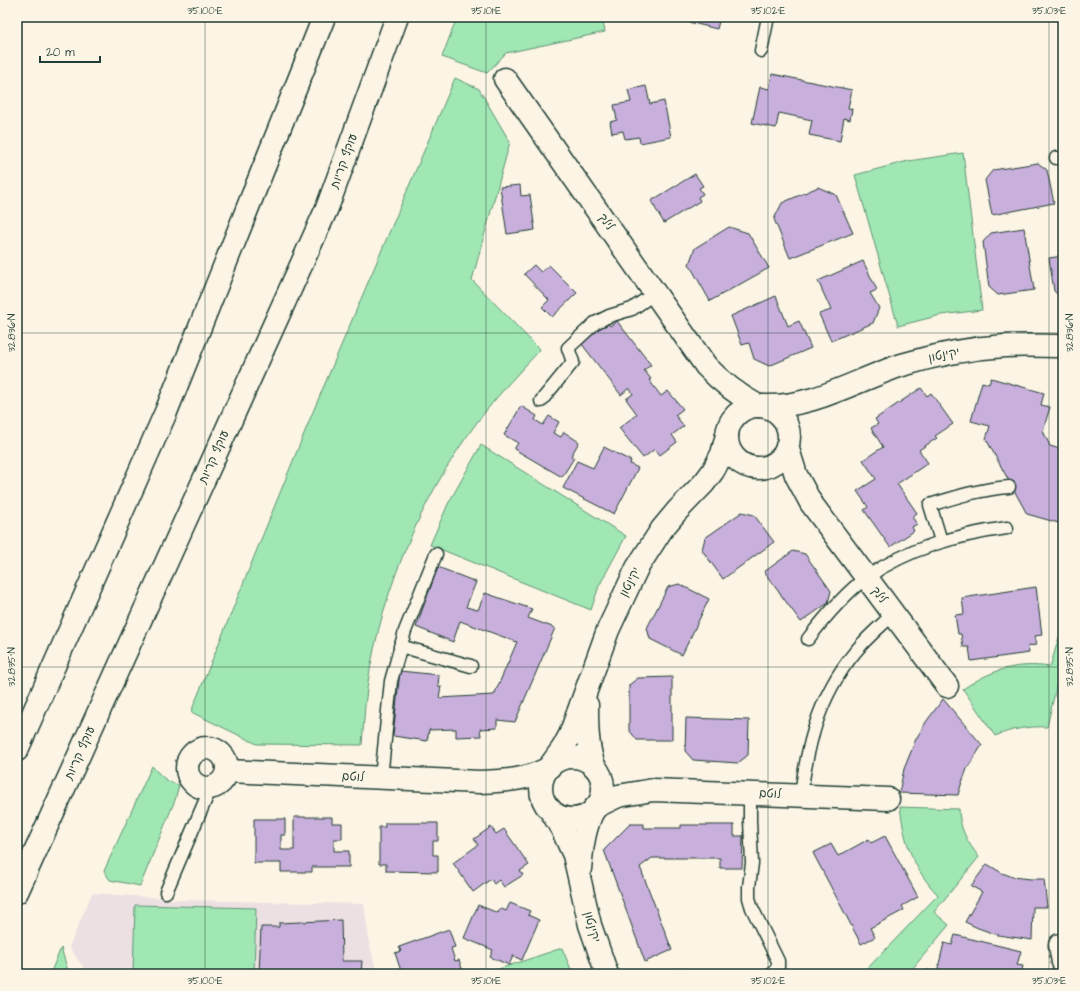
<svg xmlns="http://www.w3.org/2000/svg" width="1080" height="991" viewBox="0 0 1080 991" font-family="'Architects Daughter','Playpen Sans Hebrew',sans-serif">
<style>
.built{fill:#ede0e2}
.green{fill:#a0e7b4;stroke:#609274}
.building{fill:#c9afdc;stroke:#1f3d34}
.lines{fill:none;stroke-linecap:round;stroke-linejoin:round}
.lane-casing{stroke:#1f3d34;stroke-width:15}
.street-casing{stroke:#1f3d34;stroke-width:25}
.highway-casing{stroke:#1f3d34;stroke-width:25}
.lane{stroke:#fcf5e5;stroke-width:12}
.street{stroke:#fcf5e5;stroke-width:22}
.highway{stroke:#fcf5e5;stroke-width:22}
.ticks{fill:none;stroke:#1f3d34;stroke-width:1;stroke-opacity:0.45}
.labels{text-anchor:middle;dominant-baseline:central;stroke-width:4;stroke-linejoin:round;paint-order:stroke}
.street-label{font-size:12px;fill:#1f3d34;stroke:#fcf5e5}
.neatline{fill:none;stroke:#1f3d34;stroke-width:1.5}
.ticks-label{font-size:10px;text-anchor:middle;fill:#1f3d34}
</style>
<rect width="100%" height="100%" fill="#fcf5e5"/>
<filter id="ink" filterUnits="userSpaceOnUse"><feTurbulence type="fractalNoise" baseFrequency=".025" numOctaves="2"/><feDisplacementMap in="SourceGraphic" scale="8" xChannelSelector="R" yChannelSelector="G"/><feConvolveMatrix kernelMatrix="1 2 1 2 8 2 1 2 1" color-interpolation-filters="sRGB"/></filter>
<g filter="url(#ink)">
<!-- built -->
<path class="built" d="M92 893 186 900 364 904 370 946 377 974H88L69 947Z"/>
<!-- green -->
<g class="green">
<path d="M457 17H602L605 32 506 53 487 73 442 57Z"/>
<path d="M455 78 479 89 510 142 472 280 540 350C518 373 497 396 478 421 418 501 375 606 365 706 364 719 363 732 362 745L257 744 191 712 312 414Z"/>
<path d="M963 153 982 310 941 315 898 326 855 175 908 161Z"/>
<path d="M481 445 626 536 599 586 591 610 430 545 448 504Z"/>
<path d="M1063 624V670H1060L1047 727C1029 726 1012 729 995 736L963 689C991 670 1016 662 1050 667Z"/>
<path d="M152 766C161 776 166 782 179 785L175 800 140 886 110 880 104 871Z"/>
<path d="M900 807 959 809C959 828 968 843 979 857L934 912 949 925 908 974H862L938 895C912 867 905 844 900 807Z"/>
<path d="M135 905 256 908 254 974H133Z"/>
<path d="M61 948 69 974H50Z"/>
<path d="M562 948 573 974H484Z"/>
</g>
<!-- building -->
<g class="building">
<path d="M668 17H720L717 29Z"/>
<path d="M772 74 852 90 848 108 852 109 850 120 844 118 840 141 809 135 812 120 779 113 776 128 752 123 760 87 769 89Z"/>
<path d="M646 86 650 104 664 101 671 137 640 143 639 137 625 139 623 131 612 133 610 122 617 120 614 105 631 102 628 90Z"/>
<path d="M1038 163 1047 170 1054 203 992 215 985 180 993 170Z"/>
<path d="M695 174 703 186 699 188 703 194 698 197 700 201 664 223 651 201Z"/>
<path d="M520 185 521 196 530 195 535 230 507 234 500 187Z"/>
<path d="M818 187 836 195 853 233 790 258 774 219 782 203Z"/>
<path d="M729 227 748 233 769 268 710 301 689 264 695 248Z"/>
<path d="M1024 228 1034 290 998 295 989 287 983 242 991 233Z"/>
<path d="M1063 256V299H1062L1054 291 1049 258Z"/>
<path d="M863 261 877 290 870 293 879 308 873 323 831 341 819 314 831 310 818 281Z"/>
<path d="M534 265 541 272 549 265 577 293 552 317 542 307 549 300 524 274Z"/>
<path d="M776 296 788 326 799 321 811 348 769 366 754 359 749 343 742 345 731 316Z"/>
<path d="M606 321 610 326 617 321 651 365 644 370 651 379 649 380 661 396 668 391 683 409 675 415 684 426 672 435 677 442 660 455 655 449 643 458 619 428 637 414 626 399 633 394 629 388 621 395 581 343 594 333 593 331Z"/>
<path d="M991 378 1044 393 1041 405 1050 407 1043 431 1050 446 1063 450 1062 524 1027 514 986 439 990 426 971 421 982 382 989 384Z"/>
<path d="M921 388 927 396 931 393 953 424 935 436 937 438 919 450 928 463 897 484 917 513 912 517 917 524 912 527 914 531 890 547 864 510 868 507 857 491 876 479 863 460 883 447 871 428 878 424 875 419Z"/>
<path d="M521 406 537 416 535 420 543 425 549 416 559 422 553 433 561 437 564 432 579 442 571 456 574 458 562 477 514 449 518 443 504 435Z"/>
<path d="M604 447 631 461 630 464 638 468 614 514 563 488 577 461 593 468Z"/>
<path d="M742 512 754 515 774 542 723 579 702 550 705 538Z"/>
<path d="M793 551 805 554 831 591 828 603 801 622 764 572Z"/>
<path d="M438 567 476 582 466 607 478 610 485 593 532 609 528 618 555 628 515 722 497 720V728L480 729 481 736 456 737V729L429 730 427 741 393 736 400 671 439 675 438 686H441L439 698 494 695 517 642 460 621 453 642 416 627Z"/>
<path d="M679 584 709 599 682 655 650 639 647 628 668 587Z"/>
<path d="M1036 587 1042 635 1034 636 1036 645 1028 646 1029 653 971 661 969 647H963L961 634H958L955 615 964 614 962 598Z"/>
<path d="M672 677V740H637L629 730V685L638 678Z"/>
<path d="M943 699 982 745 967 769 961 785 958 795 899 793 904 769 916 739 926 722Z"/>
<path d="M686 718 749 720 748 755 738 763 693 760 685 751Z"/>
<path d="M294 817H332V823H342V839H334V851H349V867H312V872H281V863H254V819H285V835H281V850H294Z"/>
<path d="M385 823H438V841H433V855H438V872L386 871V864H379V827H385Z"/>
<path d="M630 824H644V828H681V825H734V836H743L742 868H720V858H652L640 867 672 950 645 962 604 850Z"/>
<path d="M491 827 496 834 504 829 529 865 520 871 523 875 504 887 499 880 494 884 491 879 473 892 453 863 478 845 474 839Z"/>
<path d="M885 836 918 897 902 906 904 910 870 928 875 937 861 944 813 853 831 844 838 856 869 839 871 843Z"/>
<path d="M987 864 1002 873 1013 877 1031 879H1044L1047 907H1033L1032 940 998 935 978 928 965 922 982 892 971 886Z"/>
<path d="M510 903 530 911 528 915 539 920 522 960 513 956 509 965 490 957 493 950 464 938 478 905 498 913 500 908 506 911Z"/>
<path d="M341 920 342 961H362L361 974H259L261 927H279V923Z"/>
<path d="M449 929 455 947 451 948 455 961 459 960 464 974H402L395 953 401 951 399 947Z"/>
<path d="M955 935 1021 951 1017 965 1023 966 1021 974H926L927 970 937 972 944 943 952 945Z"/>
<path d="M681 968 684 974H668Z"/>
</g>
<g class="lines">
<!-- lane casing -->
<g class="lane-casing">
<g id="lane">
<path d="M761 51 768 17"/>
<path d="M1056 158H1063"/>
<path d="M541 401 573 362 568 348 595 323 609 316 632 309 655 293"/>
<path d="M941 541 930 505C956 497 981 489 1009 487"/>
<path d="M808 639C825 617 844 594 867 577 909 548 957 535 1007 528"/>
<path d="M400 646 471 666"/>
<path d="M381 778 391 681 405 631 436 554"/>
<path d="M750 793V821L752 863 749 887V898L752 908 778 961V967L772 974"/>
<path d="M801 795C808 738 822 688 862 644 872 633 883 624 893 614"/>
<path d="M166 892 211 787"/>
</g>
</g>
<!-- street casing -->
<g class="street-casing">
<g id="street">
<path d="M505 79 706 366C722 383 738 395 758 406"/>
<path d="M763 406C813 408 856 380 902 365 935 355 970 348 1005 346 1025 345 1044 346 1063 346"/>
<circle cx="758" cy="437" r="31"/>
<path d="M787 446 796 475 811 503 947 686"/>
<path d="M587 705C587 727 587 745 594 766"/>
<circle cx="207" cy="768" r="20"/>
<circle cx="572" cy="788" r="31"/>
<path d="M550 766 563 748 570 735 608 630 637 568 662 529 677 511 704 483 713 471 722 454 727 435"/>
<path d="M227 771 480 782C504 781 526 780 547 769"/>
<path d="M597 806 618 796 653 790 888 799"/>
<path d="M550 809 562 829 574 855 590 925 607 974"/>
<path d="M580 869C582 848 584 828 594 809"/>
<path d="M1060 945 1063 962"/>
</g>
</g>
<!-- highway casing -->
<g class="highway-casing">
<g id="highway">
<path d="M17 750 166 412 324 17"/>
<path d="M17 892 327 208 397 17"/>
</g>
</g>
<!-- lane -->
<use href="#lane" class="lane"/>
<!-- street -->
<use href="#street" class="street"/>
<!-- highway -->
<use href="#highway" class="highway"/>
</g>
</g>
<!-- ticks -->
<path class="ticks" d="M205 17V974M486 17V974M768 17V974M1049 17V974M17 333H1063M17 667H1063"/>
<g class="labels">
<!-- street labels -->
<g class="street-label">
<text transform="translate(344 161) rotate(-70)">עוקף קריות</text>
<text transform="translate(606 222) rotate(55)">לילך</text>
<text transform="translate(944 355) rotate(-12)">יקינטון</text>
<text transform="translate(214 457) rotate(-66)">עוקף קריות</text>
<text transform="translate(630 582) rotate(-63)">יקינטון</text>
<text transform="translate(879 595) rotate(53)">לילך</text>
<text transform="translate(80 753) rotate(-66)">עוקף קריות</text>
<text transform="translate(353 777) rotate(3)">לוטם</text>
<text transform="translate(770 794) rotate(2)">לוטם</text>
<text transform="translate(592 927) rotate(74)">יקינטון</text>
</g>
</g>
<!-- margin -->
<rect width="1080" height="991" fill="none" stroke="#fcf5e5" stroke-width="44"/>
<!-- scale -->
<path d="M40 56v6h60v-6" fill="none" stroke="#1f3d34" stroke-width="2"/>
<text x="46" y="56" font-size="12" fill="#1f3d34" stroke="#fcf5e5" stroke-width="3" paint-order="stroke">20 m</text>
<rect x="22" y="22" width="1036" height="947" class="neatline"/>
<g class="ticks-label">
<text x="205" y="14">35.100°E</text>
<text x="486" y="14">35.101°E</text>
<text x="768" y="14">35.102°E</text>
<text x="1049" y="14">35.103°E</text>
<text transform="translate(11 333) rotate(-90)" y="4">32.836°N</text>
<text transform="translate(1069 333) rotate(-90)" y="4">32.836°N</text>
<text transform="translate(11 667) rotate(-90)" y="4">32.835°N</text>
<text transform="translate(1069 667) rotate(-90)" y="4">32.835°N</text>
<text x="205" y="984">35.100°E</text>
<text x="486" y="984">35.101°E</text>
<text x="768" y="984">35.102°E</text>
<text x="1049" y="984">35.103°E</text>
</g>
</svg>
